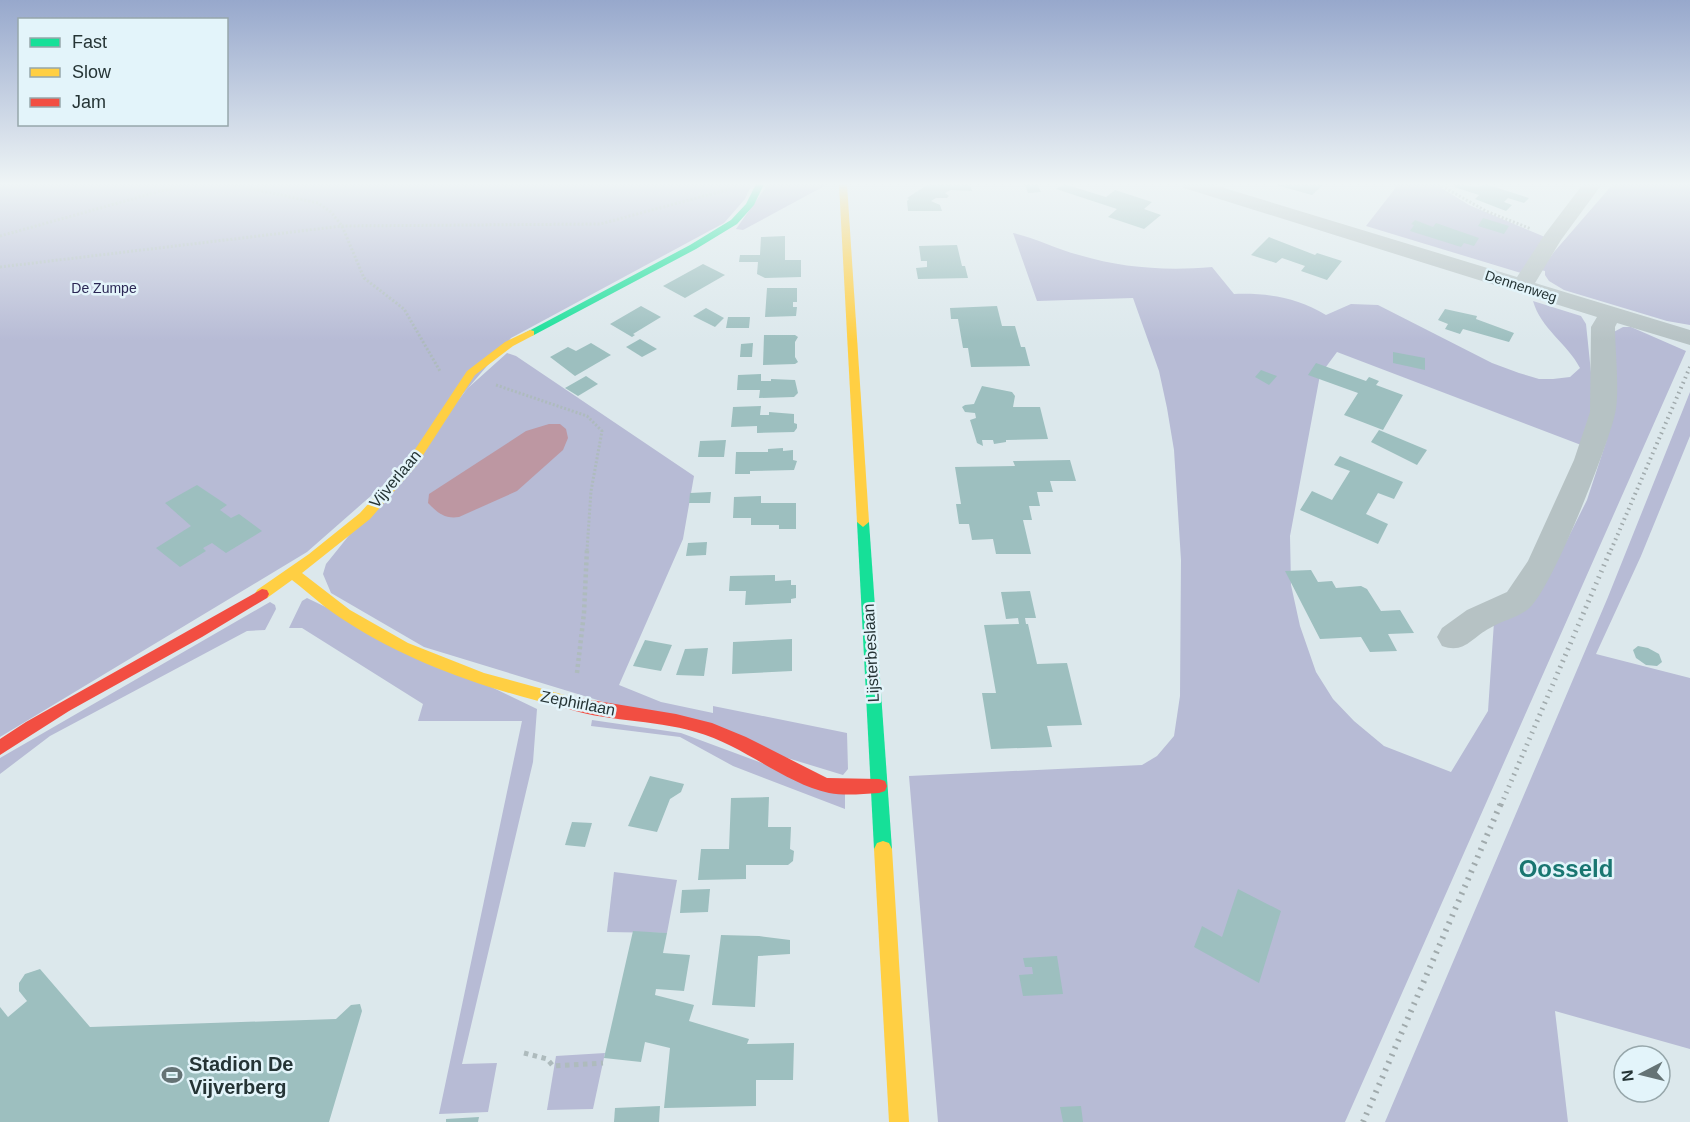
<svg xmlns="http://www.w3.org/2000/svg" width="1690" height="1122" viewBox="0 0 1690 1122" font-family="Arial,sans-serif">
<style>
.green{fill:#b7bbd5}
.water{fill:#bd97a2}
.building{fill:#9dbfbf}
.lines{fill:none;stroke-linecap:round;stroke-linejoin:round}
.path-far2{stroke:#aebbbd;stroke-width:3;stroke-dasharray:2 2;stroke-linecap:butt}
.path-far1{stroke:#aebbbd;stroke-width:4.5;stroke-dasharray:3 3;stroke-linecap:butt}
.path{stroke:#aebbbd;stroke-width:5;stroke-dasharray:4.5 4.5;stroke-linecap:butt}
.street{fill:#b6c2c4;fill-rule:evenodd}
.fast{fill:#16e098;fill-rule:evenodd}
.slow{fill:#ffcf43;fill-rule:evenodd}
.jam{fill:#f24e42;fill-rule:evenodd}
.rail-far2{stroke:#a0aaac;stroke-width:4;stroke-dasharray:1.5 4;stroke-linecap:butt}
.rail-far1{stroke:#a0aaac;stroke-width:5;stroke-dasharray:1.5 5;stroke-linecap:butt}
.rail{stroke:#a0aaac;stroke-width:6;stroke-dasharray:2 6;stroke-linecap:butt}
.labels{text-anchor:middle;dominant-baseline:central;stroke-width:5;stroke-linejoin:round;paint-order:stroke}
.far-street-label{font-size:14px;fill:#253435;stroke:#e3f4fa}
.far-park-label{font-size:14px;fill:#2b2754;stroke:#e3f4fa}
.street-label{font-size:16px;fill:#253435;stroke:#e3f4fa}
.near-poi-label{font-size:20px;font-weight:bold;fill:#253435;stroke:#e3f4fa;text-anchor:start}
.near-quarter-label{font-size:24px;font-weight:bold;fill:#197671;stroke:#e3f4fa}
</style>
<rect width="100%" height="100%" fill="#dce8ec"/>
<!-- green -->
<g class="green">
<path d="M0 184H752L745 199 724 223 511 338 389 480 307 552 0 737Z"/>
<path d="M768 184H828L743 230 736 229Z"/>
<path d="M1388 184H1435L1469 205 1545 237 1521 273 1366 226 1397 186Z"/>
<path d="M1613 184H1690V325L1667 321 1564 290 1549 281 1545 275V271L1541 270 1554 252Z"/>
<path d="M1013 233C1036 238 1056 249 1079 255 1123 268 1166 271 1212 267L1234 294C1269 293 1296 297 1326 315L1351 304 1378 305 1492 363 1519 373 1539 379H1553L1570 377 1580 368C1567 343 1541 329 1533 301L1581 316 1586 324 1592 382 1589 448 1337 352 1320 375 1290 536 1291 585 1300 626 1316 672 1333 699 1354 721 1384 746 1451 772 1488 711 1494 622 1546 582 1587 500 1607 439 1610 334 1623 327H1631L1686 351 1345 1122H938L909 776 1142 765 1157 756 1174 736 1180 696 1181 560 1174 450 1167 408 1159 371 1133 298 1037 301Z"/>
<path d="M507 353 516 356 694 476 683 539 619 685 661 702 713 713V706L847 733 848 769 843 775 424 647 331 593 323 574 326 564 468 388Z"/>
<path d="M1690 392V436L1641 556 1596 654 1690 678V1049L1555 1011 1568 1122H1385L1608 597Z"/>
<path d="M307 598 537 709 533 762 462 1064 497 1063 488 1112 439 1114 522 721H418L423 704 302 628H289L302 601Z"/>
<path d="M270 602 275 605 276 609 265 630 247 631 50 736 0 774V758Z"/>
<path d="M592 720 681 733 845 794V809L733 766 680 737 591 726Z"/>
<path d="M614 872 677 880 667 933 607 932Z"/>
<path d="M605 1053 593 1109 547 1110 556 1056Z"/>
</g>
<!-- water -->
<path class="water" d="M549 424H560L566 429 568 438 563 450 517 491 459 517C444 519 438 513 428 503L429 494 526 431Z"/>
<!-- building -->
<g class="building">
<path d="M970 184 972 191 951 190 945 193 949 196 947 198H936L931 201 940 205 942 211H908L907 201 909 199 907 198 927 185Z"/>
<path d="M1037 184 1041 192 1028 193 1025 185Z"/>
<path d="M1064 184 1106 197 1115 190 1152 202 1144 209 1161 215 1144 229 1108 217 1117 209 1056 189Z"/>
<path d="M1320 184 1323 185 1312 195 1276 185Z"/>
<path d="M1457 184 1478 187 1485 184 1529 198 1524 203 1508 198 1504 202 1512 205 1506 211 1475 199 1479 195 1454 187Z"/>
<path d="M1483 218 1509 226 1504 234 1478 226Z"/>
<path d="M1415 220 1433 227 1436 223 1479 238 1474 246 1464 243 1461 247 1410 231 1414 225 1411 224Z"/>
<path d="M785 236V260H801V277L765 278 757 274 758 262H739L740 255H760L761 237Z"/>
<path d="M1269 237 1315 255 1317 253 1342 261 1327 280 1301 271 1305 266 1282 258 1276 263 1251 255Z"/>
<path d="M957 245 962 266H965L968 278 918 279 916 268 927 267V261H921L919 246Z"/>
<path d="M703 264 725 275 685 298 663 286Z"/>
<path d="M767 288H797V302H793V307H797L796 316 765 317Z"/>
<path d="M641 306 661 317 633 334 635 335 632 337 610 324Z"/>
<path d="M997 306 1002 326H1015L1021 347H1025L1030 366 971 367 968 348H963L958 319H951L950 308Z"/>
<path d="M706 308 724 318 715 327 693 316Z"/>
<path d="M1445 309 1477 316 1476 319 1514 333 1509 342 1463 329 1460 334 1445 329 1448 324 1438 320Z"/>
<path d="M728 317H750L749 328H726Z"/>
<path d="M764 335H795L798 337 795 342V357L798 362 795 364 763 365Z"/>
<path d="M640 339 657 349 642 357 626 347Z"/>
<path d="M591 343 611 355 575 376 550 357 568 347 576 351Z"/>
<path d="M753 343 752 357H740L741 344Z"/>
<path d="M1393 352 1425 358V370L1393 363Z"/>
<path d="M1316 363 1366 381 1369 377 1379 381 1376 385 1403 395 1383 430 1344 415 1358 393 1308 375Z"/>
<path d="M1261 370 1277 376 1269 385 1255 377Z"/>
<path d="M761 374V381H771V379L795 380 798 393 794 397 759 398 760 390H737L738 375Z"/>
<path d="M586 376 598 384 578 396 565 388Z"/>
<path d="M982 386 1012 392 1015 396 1013 407H1040L1048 439 1006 440V442L994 444 993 440H982L983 446 977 443 970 420 976 418 975 413 965 412 962 407 965 405 974 404Z"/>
<path d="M761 406 760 415H769V412L794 414V423L797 424V428L794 432 757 433V426L731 427 733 407Z"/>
<path d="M1379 430 1427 450 1417 465 1371 442Z"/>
<path d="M726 440 724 457H698L700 441Z"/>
<path d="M783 448V451L793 450V460L797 461 794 470 750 471V474H735L736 452H768V449Z"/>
<path d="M1340 456 1403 482 1394 499 1378 493 1366 514 1388 524 1378 544 1300 510 1312 491 1332 500 1350 471 1334 465Z"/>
<path d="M1070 460 1076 481H1050L1053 492H1037L1040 506H1029L1032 520H1023L1031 554H996L993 539 972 540 969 524H959L956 504H961L955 467 1015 466 1013 461Z"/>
<path d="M197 485 227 505 220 510 231 518 239 514 262 531 226 553 212 543 203 548 206 551 180 567 156 548 191 526 165 503Z"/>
<path d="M711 492 710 503H689L690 493Z"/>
<path d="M761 496V503H796V529H779V525H751V518H733L734 497Z"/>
<path d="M707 542 706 555 686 556 688 543Z"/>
<path d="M1311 570 1318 582 1332 581 1336 588 1361 586 1367 589 1381 611 1400 610 1414 633 1388 634 1397 651 1370 652 1361 637 1320 639 1285 571Z"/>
<path d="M775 575V581L791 580V585H796V598L791 599V603L745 605 746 591H729L730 576Z"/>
<path d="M1030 591 1036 618H1025L1026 624H1028L1037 664 1067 663 1082 725 1047 726 1052 747 991 749 982 693H996L984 625 1019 624 1018 618 1006 619 1001 592Z"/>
<path d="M792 639V671L732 674 733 642Z"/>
<path d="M645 640 672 645 661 671 633 666Z"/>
<path d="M1638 646 1648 648 1659 654 1662 662 1657 666 1646 665 1636 658 1633 650Z"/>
<path d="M708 648 704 676 676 675 685 649Z"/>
<path d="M650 776 684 784 681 792 670 799 657 832 628 826Z"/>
<path d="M769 797 768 827H791L790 849 794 851 793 861 788 865H746V879L698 880 701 849H729L731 798Z"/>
<path d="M572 822 592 823 585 847 565 845Z"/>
<path d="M710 889 708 912 680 913 682 890Z"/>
<path d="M1238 889 1281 911 1259 983 1194 947 1202 926 1222 937Z"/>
<path d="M633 931 667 933 663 953 690 955 684 991 656 989 655 995 694 1005 689 1021 749 1039 747 1044 794 1043 793 1080H756V1106L664 1108 670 1048 645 1042 641 1062 604 1058Z"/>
<path d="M721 935 759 936 790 940V954L758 956 755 1007 712 1005Z"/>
<path d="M1057 956 1063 994 1023 996 1019 975 1033 974 1032 967H1025L1023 958Z"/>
<path d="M40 969 90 1027 336 1019 351 1005 360 1004 362 1011 329 1122H0V1007L8 1017 27 1001 19 991V983L25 974Z"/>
<path d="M660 1106 659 1122H614L615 1108Z"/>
<path d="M1081 1106 1083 1122H1063L1060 1107Z"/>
<path d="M479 1117 478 1122H446V1119Z"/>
</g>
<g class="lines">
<!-- path-far2 -->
<g class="path-far2">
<path d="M230 184 318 203 331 212 342 226 364 278 404 309 440 371"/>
<path d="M1438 184 1486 211 1531 229"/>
<path d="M0 236 186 184"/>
<path d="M0 267 342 226 600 224 730 189"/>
<path d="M496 385 587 416 602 431 591 491 587 550"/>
</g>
<!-- path-far1 -->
<path class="path-far1" d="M577 673 584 613 587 549"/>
<!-- path -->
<path class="path" d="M524 1053 547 1059 553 1066 603 1063"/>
<!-- street -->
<path class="street" d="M1182 184H1211L1517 277 1545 234 1583 184H1602L1561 240 1535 283 1690 330V345L1617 323 1615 327C1615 350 1620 394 1615 414 1608 446 1550 595 1527 610 1516 618 1501 621 1490 628 1471 638 1465 654 1442 646L1437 637 1442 628 1467 610 1507 592 1528 561 1574 460 1590 412 1591 327 1597 317 1184 188Z"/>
<!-- fast -->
<g class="fast">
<path d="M756 184H764L754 205 737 224 696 249 534 335 530 336 525 333 690 245 731 220 746 204Z"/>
<path d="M863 517 869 522 892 849 889 855 883 857 877 855 874 849 857 522Z"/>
</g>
<!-- slow -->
<g class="slow">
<path d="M839 184H847L869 522 863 527 857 522Z"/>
<path d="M530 330 534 331V335L513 346 475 375 416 466 370 519 302 573 350 610 408 643 484 673 572 697 575 702 572 707 567 708C490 690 414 665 347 622 327 610 310 594 292 580L267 598H257L255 594 257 590 309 554 360 513 408 460 467 371 505 342Z"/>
<path d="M883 841 889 843 892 849 909 1122H889L874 849 877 843Z"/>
</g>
<!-- jam -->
<g class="jam">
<path d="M262 589 267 590 269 594 267 598 202 637 69 711 0 755V739L26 722Z"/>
<path d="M567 696 676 714 712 723 746 737 827 778 879 779 885 781 887 786 885 791 879 793C862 794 845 796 829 793 784 783 743 745 696 732 652 719 604 722 562 707L559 702 562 697Z"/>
</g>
<!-- rail-far2 -->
<path class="rail-far2" d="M1611 550 1690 367"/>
<!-- rail-far1 -->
<path class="rail-far1" d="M1501 805 1611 549"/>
<!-- rail -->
<path class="rail" d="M1363 1122 1501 803"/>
</g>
<!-- sky -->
<linearGradient id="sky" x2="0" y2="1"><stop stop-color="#97a8cc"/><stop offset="0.54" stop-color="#eff5f6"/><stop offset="1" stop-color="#eff5f6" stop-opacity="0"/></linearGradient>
<rect width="1690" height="341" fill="url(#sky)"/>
<!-- icons -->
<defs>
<g id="stadium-bare" transform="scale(1.62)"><path d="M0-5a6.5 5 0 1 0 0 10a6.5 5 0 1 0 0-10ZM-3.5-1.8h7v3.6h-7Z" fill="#657375" stroke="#e3f4fa" stroke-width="2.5" paint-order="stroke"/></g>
</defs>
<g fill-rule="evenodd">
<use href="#stadium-bare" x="172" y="1075"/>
</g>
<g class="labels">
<!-- far-street labels -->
<g class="far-street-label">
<text transform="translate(1521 286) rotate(18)">Dennenweg</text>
</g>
<!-- far-park labels -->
<g class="far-park-label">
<text x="104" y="288">De Zumpe</text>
</g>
<!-- street labels -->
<g class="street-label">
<text transform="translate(395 479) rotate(-50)">Vijverlaan</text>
<text transform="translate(871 653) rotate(-93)">Lijsterbeslaan</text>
<text transform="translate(578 703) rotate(11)">Zephirlaan</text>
</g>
<!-- near-poi labels -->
<g class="near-poi-label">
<text x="189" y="1064">Stadion De<tspan x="189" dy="23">Vijverberg</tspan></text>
</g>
<!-- near-quarter labels -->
<g class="near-quarter-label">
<text x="1566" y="868">Oosseld</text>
</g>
</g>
<!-- legend -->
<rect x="18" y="18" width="210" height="108" fill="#e3f4fa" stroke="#97a7ab" stroke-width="1.5"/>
<rect x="30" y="38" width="30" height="9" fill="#16e098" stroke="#97a7ab" stroke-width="1.5"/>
<text x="72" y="48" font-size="18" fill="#253435">Fast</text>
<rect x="30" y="68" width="30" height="9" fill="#ffcf43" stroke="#97a7ab" stroke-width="1.5"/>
<text x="72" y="78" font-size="18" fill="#253435">Slow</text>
<rect x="30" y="98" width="30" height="9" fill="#f24e42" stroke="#97a7ab" stroke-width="1.5"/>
<text x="72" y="108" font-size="18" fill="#253435">Jam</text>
<!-- north arrow -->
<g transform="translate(1642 1074) rotate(263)"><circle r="28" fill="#e3f4fa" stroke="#97a7ab" stroke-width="1.5"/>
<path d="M0-4.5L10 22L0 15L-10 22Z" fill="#657375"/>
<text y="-9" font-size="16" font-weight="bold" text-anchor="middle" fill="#253435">N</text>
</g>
</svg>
